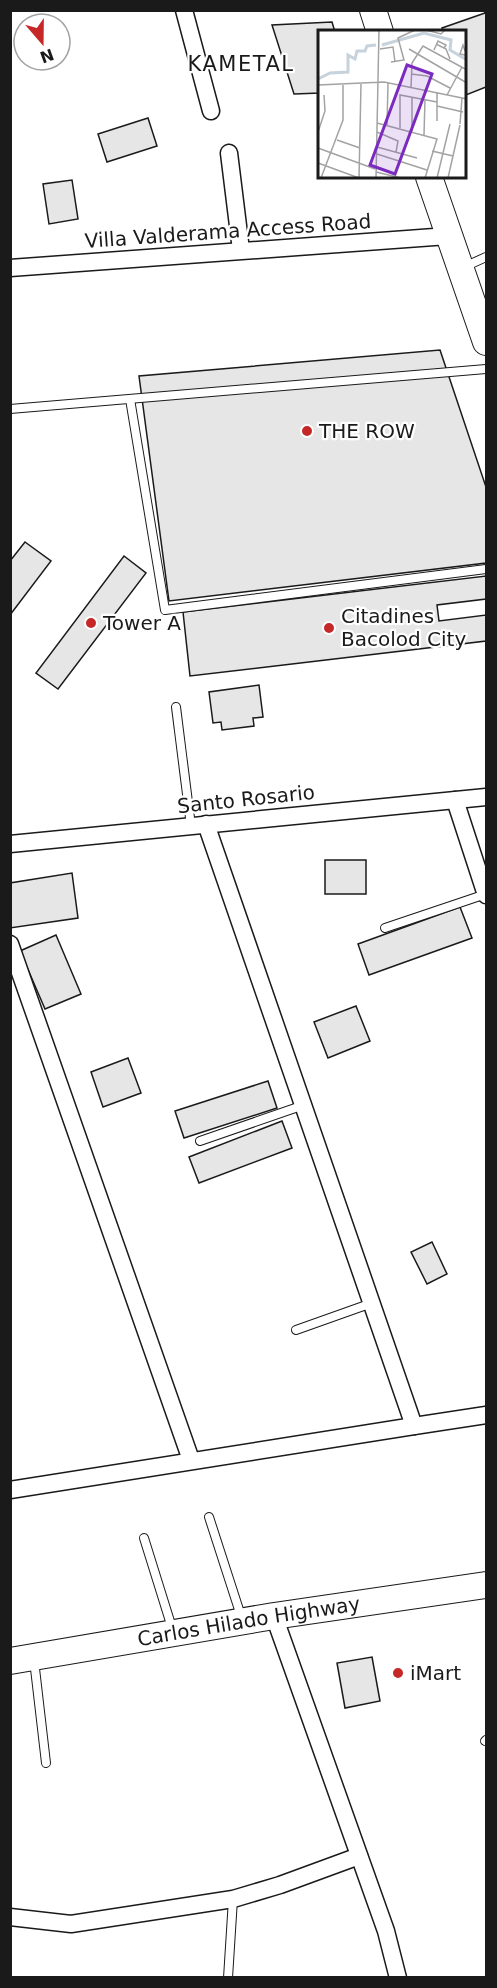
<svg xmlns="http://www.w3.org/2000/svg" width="497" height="1988" viewBox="0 0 497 1988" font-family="'DejaVu Sans',sans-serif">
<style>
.building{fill:#e6e6e6;stroke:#1a1a1a;stroke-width:1.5}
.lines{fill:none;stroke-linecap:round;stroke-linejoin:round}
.lane-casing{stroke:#1a1a1a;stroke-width:10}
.street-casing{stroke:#1a1a1a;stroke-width:19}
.primary-casing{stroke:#1a1a1a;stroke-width:28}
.lane{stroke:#fff;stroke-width:8}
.street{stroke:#fff;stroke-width:16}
.primary{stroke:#fff;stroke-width:26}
.poi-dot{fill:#c62828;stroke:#fff;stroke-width:2}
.labels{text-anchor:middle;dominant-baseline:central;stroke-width:4.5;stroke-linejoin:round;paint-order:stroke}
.street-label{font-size:20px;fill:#1a1a1a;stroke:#fff}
.poi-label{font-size:20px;fill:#1a1a1a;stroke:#fff;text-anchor:start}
.neighbourhood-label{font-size:21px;letter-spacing:1.5px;fill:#1a1a1a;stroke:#fff}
.inset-river{fill:none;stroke:#c6d2dc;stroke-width:3}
.inset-road{fill:none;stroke:#a3a3a3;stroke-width:1.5}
.view{fill:#7b2cbf;fill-opacity:0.15;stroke:#7b2cbf;stroke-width:3}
.inset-edge{fill:none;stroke:#1a1a1a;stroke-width:3}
</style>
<rect width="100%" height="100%" fill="#fff"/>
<!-- building -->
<g class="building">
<path d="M484 10H486V87L466 95V32H444L442 28 485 13Z"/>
<path d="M332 22 335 32H320V93L294 94 272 25Z"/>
<path d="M148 118 157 146 107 162 98 134Z"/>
<path d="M72 180 78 219 49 224 43 184Z"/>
<path d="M440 350 486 487V563L169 601 139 376Z"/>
<path d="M25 542 51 561 10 615V561Z"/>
<path d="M124 556 146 573 58 689 36 673Z"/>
<path d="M486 576V599L437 605 439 621 486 615V641L190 676 183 612Z"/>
<path d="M259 685 263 717 253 718 254 726 222 730 221 722 213 723 209 692Z"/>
<rect x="325" y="860" width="41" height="34"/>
<path d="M72 873 78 918 10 928V883Z"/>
<path d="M460 907 472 938 369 975 358 944Z"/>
<path d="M56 935 81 994 45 1009 20 951Z"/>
<path d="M356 1006 370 1041 328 1058 314 1022Z"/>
<path d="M128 1058 141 1093 103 1107 91 1072Z"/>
<path d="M268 1081 277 1108 184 1138 175 1111Z"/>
<path d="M282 1121 292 1148 199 1183 189 1157Z"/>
<path d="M432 1242 447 1274 427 1284 411 1252Z"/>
<path d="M372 1657 380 1701 345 1708 337 1663Z"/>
</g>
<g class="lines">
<!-- lane casing -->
<g class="lane-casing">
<g id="lane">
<path d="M464 267 486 257"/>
<path d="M130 399 165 610 486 569"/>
<path d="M10 409 486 369"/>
<path d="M176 707 191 826"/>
<path d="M385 928 486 894"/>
<path d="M200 1141 304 1105"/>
<path d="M296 1330 372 1303"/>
<path d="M209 1517 242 1619"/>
<path d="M144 1538 173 1631"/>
<path d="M34 1660 46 1763"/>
<path d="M485 1741 486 1740"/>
<path d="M228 1978 233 1899"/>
</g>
</g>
<!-- street casing -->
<g class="street-casing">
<g id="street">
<path d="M184 10 211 111"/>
<path d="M229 153 241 250"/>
<path d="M10 268 448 236"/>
<path d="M455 800 486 895"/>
<path d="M10 844 486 797"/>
<path d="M10 944 191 1460"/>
<path d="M414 1426 486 1415"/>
<path d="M10 1490 414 1426 206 824"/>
<path d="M274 1616 386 1931 398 1978"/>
<path d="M10 1917 71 1924 233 1899 280 1885 359 1856"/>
</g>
</g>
<!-- primary casing -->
<g class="primary-casing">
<g id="primary">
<path d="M373 10 380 32"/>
<path d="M429 177 486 342"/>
<path id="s1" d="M10 1661 274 1616 486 1585"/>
</g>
</g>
<!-- lane -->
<use href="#lane" class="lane"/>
<!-- street -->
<use href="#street" class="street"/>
<!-- primary -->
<use href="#primary" class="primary"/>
</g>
<!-- markers -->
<g class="poi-dot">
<circle cx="307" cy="431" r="6"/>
<circle cx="91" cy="623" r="6"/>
<circle cx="329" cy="628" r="6"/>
<circle cx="398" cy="1673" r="6"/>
</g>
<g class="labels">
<!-- street labels -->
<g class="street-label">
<text transform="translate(228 231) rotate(-4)">Villa Valderama Access Road</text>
<text transform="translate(246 799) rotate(-6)">Santo Rosario</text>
<text stroke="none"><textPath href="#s1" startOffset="242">Carlos Hilado Highway</textPath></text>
</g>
<!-- poi labels -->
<g class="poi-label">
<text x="319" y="431">THE ROW</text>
<text x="341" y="616">Citadines<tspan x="341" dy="23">Bacolod City</tspan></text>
<text x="103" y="623">Tower A</text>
<text x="410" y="1673">iMart</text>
</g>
<!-- neighbourhood labels -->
<g class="neighbourhood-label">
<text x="241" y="64">KAMETAL</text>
</g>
</g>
<!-- overview -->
<g transform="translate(318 30)">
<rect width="148" height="148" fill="#fff"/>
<path class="inset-river" d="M64 15 106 3 133 10 132 20 149 30M0 49 12 43 30 42V25L37 29 39 21H47L49 16 58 15"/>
<path class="inset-road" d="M108 0 123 4 127 0M118 14 128 19 132 29M62 19 75 17 77 32M91 19 149 53M116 20 120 11 128 15 126 18M147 25 142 24 145 15 147 21M73 32 86 30 80 8 97 0M93 44 109 46 132 58M0 55 66 52 149 69M93 58 94 33 105 16 149 40M129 65 144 37M119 76 145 82M119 91V63M59 93 119 109 107 148M142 94 144 68M69 96 70 53M82 98V65L119 72M94 101V67M0 102 7 81 6 65M59 102 80 111 78 122M106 105 107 69M19 110 42 118M59 117 99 128M0 118 57 139M114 121 135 126M59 124 109 140M0 133 41 148M58 142 83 148M3 148 25 90V55M41 148 43 54M58 148 61 0M119 148 132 94M130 148 142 95"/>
<path class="view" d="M89 35 114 44 77 144 52 135Z"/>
<rect width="148" height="148" class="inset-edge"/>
</g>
<!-- border -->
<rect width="497" height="1988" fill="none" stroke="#1a1a1a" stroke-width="24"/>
<!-- north arrow -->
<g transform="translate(42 42) rotate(160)"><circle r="28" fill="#ffffff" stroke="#a3a3a3" stroke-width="1.5"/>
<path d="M0-4.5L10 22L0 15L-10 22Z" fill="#c62828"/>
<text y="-9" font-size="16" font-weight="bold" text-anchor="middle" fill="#1a1a1a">N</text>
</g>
</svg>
